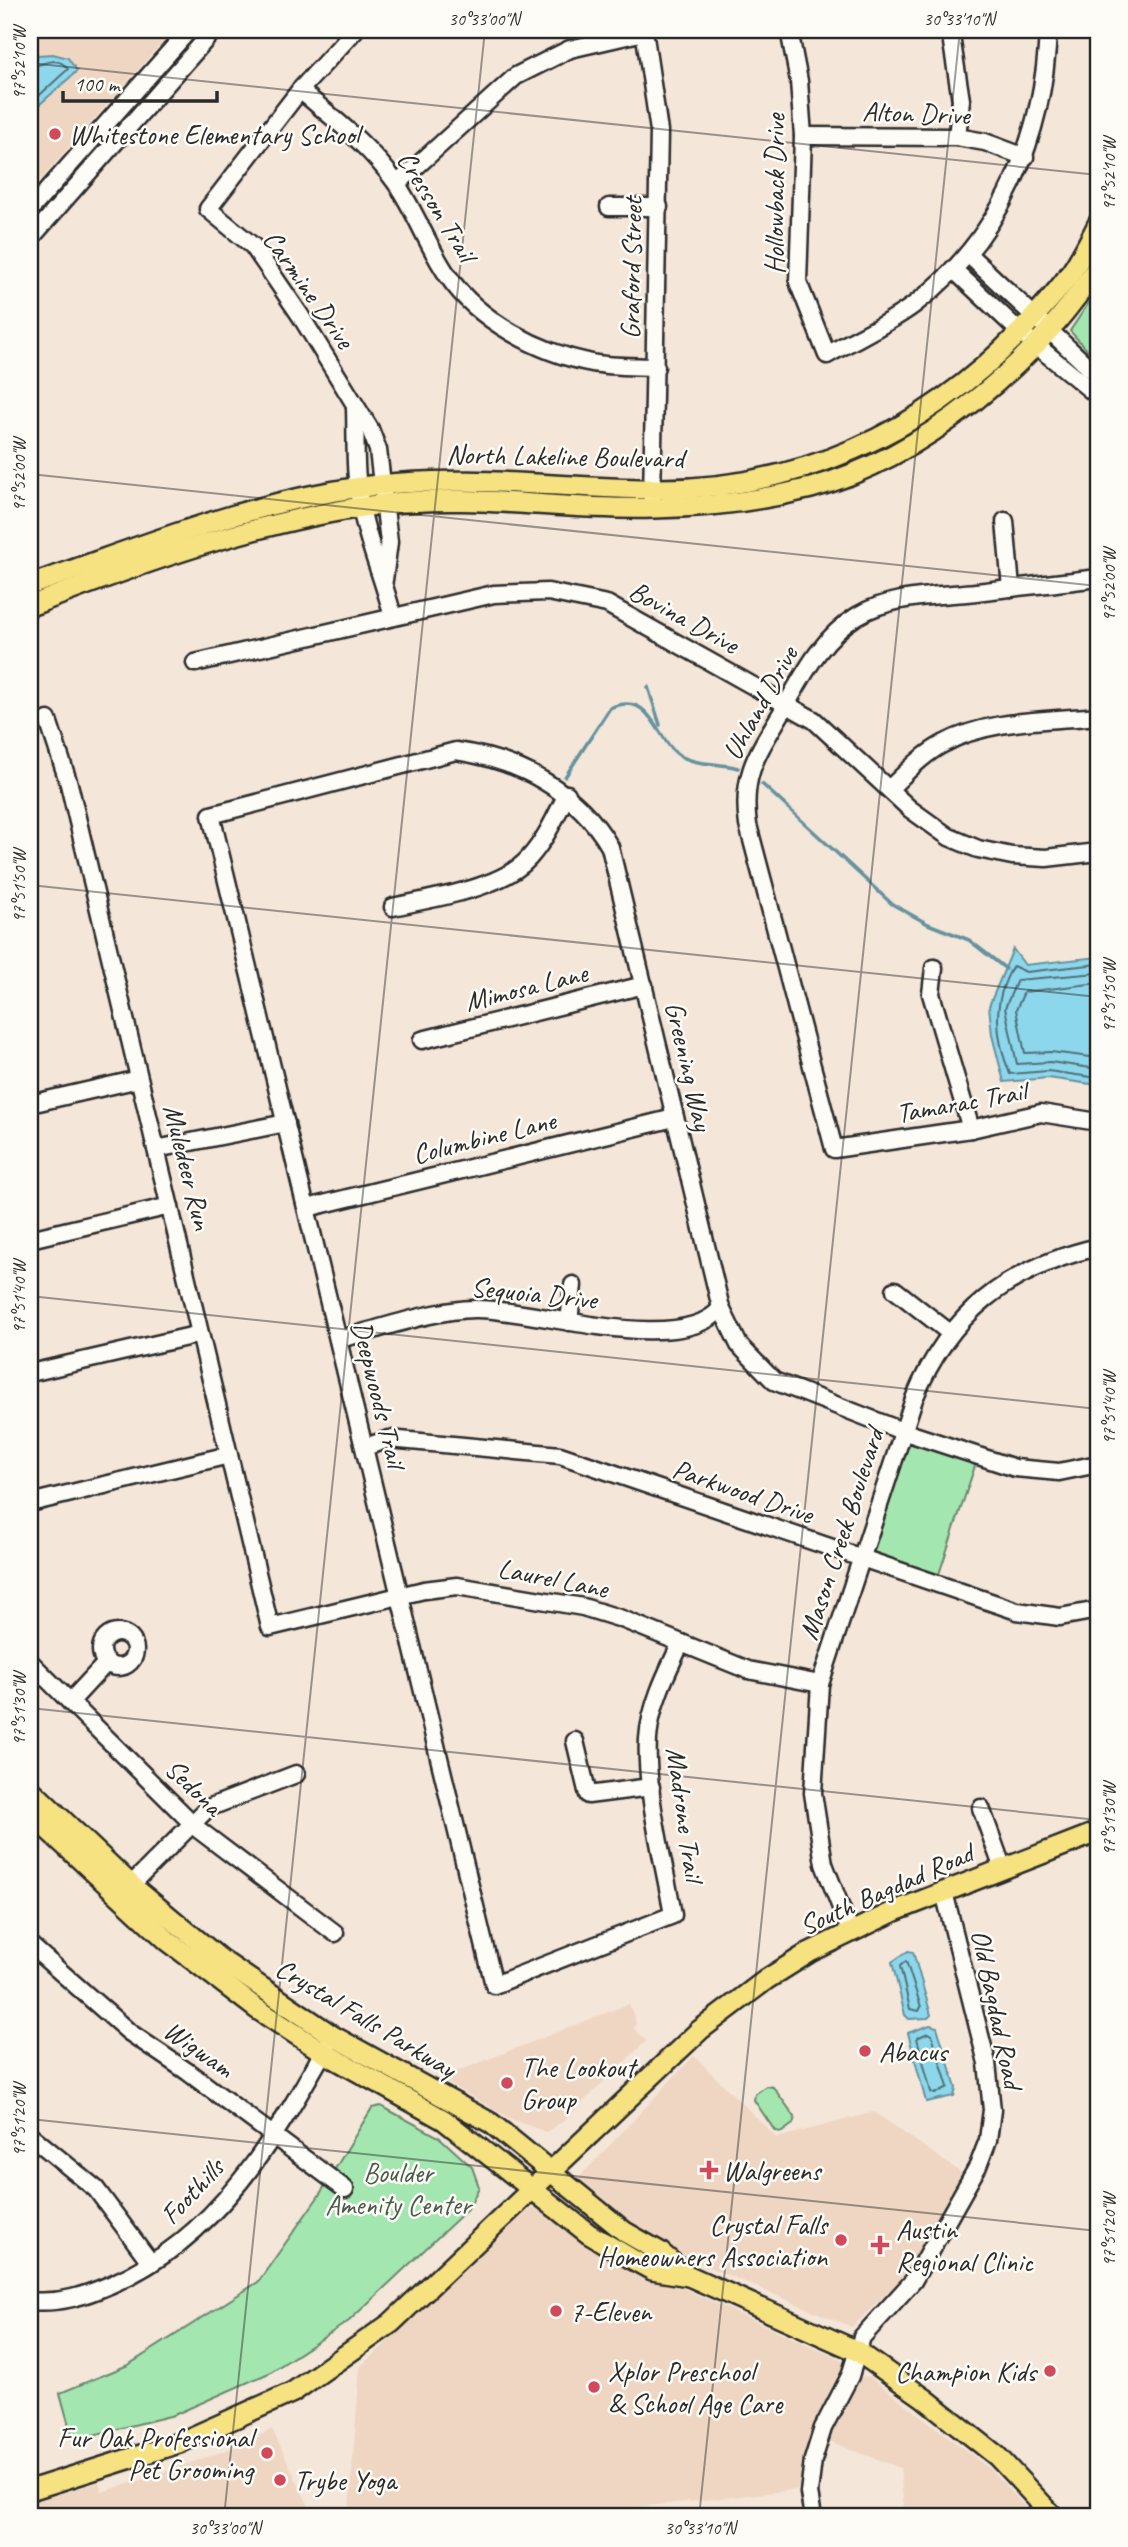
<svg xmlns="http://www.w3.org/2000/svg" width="1128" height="2547" viewBox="0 0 1128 2547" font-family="Caveat,sans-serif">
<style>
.built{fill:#eed6c2}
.green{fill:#a4e6b0;stroke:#68886e;stroke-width:2}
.water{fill:#8cd7ec;stroke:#65929f;stroke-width:2}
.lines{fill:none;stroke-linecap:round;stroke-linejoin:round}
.shore{stroke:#527078;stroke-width:2}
.stream{stroke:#65929f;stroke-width:3.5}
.minor-casing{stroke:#2b2b2b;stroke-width:21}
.major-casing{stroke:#2b2b2b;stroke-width:24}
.minor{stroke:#fdfcf7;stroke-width:16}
.major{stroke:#f6e281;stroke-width:19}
.ticks{fill:none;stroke:#2b2b2b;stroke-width:2;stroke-opacity:0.45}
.poi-dot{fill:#d1495b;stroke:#fdfcf7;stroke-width:2.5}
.labels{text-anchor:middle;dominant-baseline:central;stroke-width:5;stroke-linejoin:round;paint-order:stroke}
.street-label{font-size:28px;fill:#2b2b2b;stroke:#fdfcf7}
.poi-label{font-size:28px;fill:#2b2b2b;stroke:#fdfcf7;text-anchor:start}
.park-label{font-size:28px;fill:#495a4c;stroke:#fdfcf7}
.neatline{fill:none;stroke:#2b2b2b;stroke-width:2.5}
.ticks-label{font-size:18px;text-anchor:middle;fill:#2b2b2b}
</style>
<rect width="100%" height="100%" fill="#f4e6d8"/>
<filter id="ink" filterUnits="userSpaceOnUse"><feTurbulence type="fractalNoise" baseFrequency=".0143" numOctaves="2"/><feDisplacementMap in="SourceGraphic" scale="14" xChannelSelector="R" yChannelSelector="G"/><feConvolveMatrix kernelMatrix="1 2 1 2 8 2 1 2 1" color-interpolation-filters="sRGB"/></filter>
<g filter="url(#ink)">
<!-- built -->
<g class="built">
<path d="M30 30H173L41 179 30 172Z"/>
<path d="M629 2004 636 2023 634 2029 646 2041 562 2122 546 2132 513 2120 451 2085 443 2077Z"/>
<path d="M694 2056 777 2138 874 2112 963 2174 928 2237 896 2284 852 2327 704 2265 620 2222 577 2180Z"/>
<path d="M540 2206 634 2266 841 2360 847 2371 813 2432 803 2489 546 2517H425L349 2511 360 2367 527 2211Z"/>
<path d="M862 2377H870L990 2469 1035 2517H905L900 2468 824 2439 855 2382Z"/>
<path d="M272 2429 314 2517H34L31 2503 99 2482 102 2492 145 2479 244 2444Z"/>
</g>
<!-- green -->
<g class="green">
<path d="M1098 289V362L1070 331Z"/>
<path d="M913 1442 976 1463 938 1577 873 1552 872 1547 908 1445Z"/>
<path d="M766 2086 773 2087 795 2117 793 2124 782 2132 775 2131 754 2100 755 2094Z"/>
<path d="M381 2106 439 2137 472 2167 479 2187 469 2208 349 2321 269 2373 174 2415 73 2440 60 2393 128 2365 258 2282 318 2197 372 2108Z"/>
</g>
<!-- water -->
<g class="water">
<path d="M53 54 68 58 77 71 30 113V63L38 55Z"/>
<path d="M1013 949 1025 965 1098 957V1085L1048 1078 1004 1082 992 1035 989 1006Z"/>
<path d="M908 1951 913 1952 931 2015 928 2018 909 2019 905 2015 892 1962Z"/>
<path d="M930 2025 937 2027 956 2088 954 2096 926 2102 908 2033Z"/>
</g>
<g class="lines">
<!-- shore -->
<g class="shore">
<path d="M30 67C43 65 57 54 68 69L30 104"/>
<path d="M1098 964 1026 972 1013 966C992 1001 995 1037 1010 1074L1048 1071 1098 1078"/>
<path d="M1098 973 1017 980 1005 1008 1017 1064 1050 1062 1098 1069"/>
<path d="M1098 983 1024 992 1016 1010 1025 1053 1051 1052 1098 1058"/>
<path d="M906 1961 921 2007 919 2011 910 2009 900 1966Z"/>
<path d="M928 2033 932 2035 948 2087 935 2094 931 2092 917 2038Z"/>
</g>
<!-- stream -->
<g class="stream">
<path d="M648 687 660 725"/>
<path d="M565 777 610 708C652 689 657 742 679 755 694 765 720 763 738 768"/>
<path d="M762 784 892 904 928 924 969 940 1006 969"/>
</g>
<!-- minor casing -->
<g class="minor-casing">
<g id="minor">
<path d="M355 30 300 90 208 209 253 246 300 315 370 429 378 450 389 542 384 580"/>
<path d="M644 30 659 131 652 499"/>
<path d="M789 30 799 81 803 136 798 282 827 355C856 338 889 324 915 304 1002 238 1044 136 1048 30"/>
<path d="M950 30 961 100 957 137"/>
<path d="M300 90C334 119 370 146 396 183 416 212 428 247 448 276 478 321 540 353 592 363 613 367 634 366 656 367"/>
<path d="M803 136 957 137 985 142 1025 157"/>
<path d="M397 184 516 76 570 49 644 32"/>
<path d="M609 207H659"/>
<path d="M30 210 189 30"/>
<path d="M30 239 214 30"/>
<path d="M969 255 1098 376"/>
<path d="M953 269 1020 332 1098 396"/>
<path d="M355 408C356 440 354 474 361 507 368 545 384 580 393 617"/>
<path d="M1005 521 1011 588"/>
<path d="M1098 578C1058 583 1017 587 976 592 938 596 891 595 857 616 820 639 803 676 782 712 757 754 741 775 748 825L834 1149 971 1129 1041 1113 1098 1122"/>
<path d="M195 663 494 594 548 592 607 604 814 720 910 809 949 837 978 849 1012 856 1046 858 1098 852"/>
<path d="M48 720 69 784 270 1627 424 1590 457 1586 583 1607 622 1619 748 1670 820 1684"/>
<path d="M889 789C906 773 922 755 943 744 988 719 1048 721 1098 716"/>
<path d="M393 907C432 898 502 889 529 858 546 839 556 816 567 794"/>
<path d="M934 968 931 994 971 1129"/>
<path d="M422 1040 644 985"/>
<path d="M30 1104 139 1079"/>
<path d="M156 1149 286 1123"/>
<path d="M307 1208 674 1118"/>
<path d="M30 1239 170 1206"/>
<path d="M895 1290 950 1333"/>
<path d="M569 1322 573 1285"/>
<path d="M339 1339C382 1329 430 1310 475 1309 533 1308 681 1358 721 1308"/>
<path d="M30 1373 200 1334"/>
<path d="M365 1447 389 1439 560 1455 1017 1611 1060 1617 1098 1610"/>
<path d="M30 1503 229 1455"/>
<circle cx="118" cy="1650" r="17"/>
<path d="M681 1643C667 1672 650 1706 648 1739 645 1791 664 1862 673 1915L494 1985 211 815 456 751C519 760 578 791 610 847L721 1308 739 1345 774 1381 902 1431 1015 1468 1059 1472 1098 1464"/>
<path d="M30 1662 199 1830 335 1933"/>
<path d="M70 1702 107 1662"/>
<path d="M575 1741 588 1795 651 1787"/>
<path d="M981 1808 1003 1869"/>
<path d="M123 1893 208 1808 296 1774"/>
<path d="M850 1931 824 1864 813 1793 820 1684 914 1399C949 1313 1008 1268 1098 1247"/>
<path d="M30 1945 129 2032 188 2072 345 2189"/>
<path d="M30 2135 96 2189 151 2263"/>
<path d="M30 2301C60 2304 84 2296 112 2284 218 2238 274 2139 329 2042"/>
<path d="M813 2517 809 2493 813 2460 823 2428 850 2376 862 2337 913 2281 978 2166 988 2140 992 2110 987 2063 944 1892"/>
</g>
</g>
<!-- major casing -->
<g class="major-casing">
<g id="major">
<path d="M30 585C143 546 258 498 378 485 470 475 559 488 651 489 796 491 923 434 1022 330 1039 311 1058 292 1072 271 1082 256 1090 240 1098 224"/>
<path d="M30 606C144 562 262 519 384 504 474 493 564 511 654 508 707 507 760 501 811 488 924 457 1035 363 1098 266"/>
<path d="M30 1789 131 1885 220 1959 333 2036 491 2123 625 2232 660 2252 688 2276"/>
<path d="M30 1813 168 1941 257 2009 323 2052 444 2120 589 2234 630 2258 652 2270 689 2276 857 2351 924 2398 997 2456 1054 2517"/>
<path d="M30 2490 179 2443 293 2392 391 2323 700 2030 767 1979 810 1952 895 1911 1098 1832"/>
</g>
</g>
<!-- minor -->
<use href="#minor" class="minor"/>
<!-- major -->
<use href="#major" class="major"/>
</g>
</g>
<!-- ticks -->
<path class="ticks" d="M30 63 1098 175M30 474 1098 586M30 885 1098 997M30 1296 1098 1409M30 1708 1098 1820M30 2119 1098 2231M224 2517 485 30M699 2517 960 30"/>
<!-- markers -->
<g class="poi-dot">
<circle cx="55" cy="134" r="7"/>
<circle cx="865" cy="2051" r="7"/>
<circle cx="507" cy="2083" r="7"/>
<path d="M705.5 2159.5h7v7h7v7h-7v7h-7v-7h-7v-7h7z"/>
<circle cx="841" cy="2240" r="7"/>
<path d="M876.5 2234.5h7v7h7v7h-7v7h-7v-7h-7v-7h7z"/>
<circle cx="556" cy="2311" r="7"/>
<circle cx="1050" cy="2371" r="7"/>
<circle cx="594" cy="2387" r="7"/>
<circle cx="267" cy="2453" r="7"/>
<circle cx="280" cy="2480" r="7"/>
</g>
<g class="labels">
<!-- street labels -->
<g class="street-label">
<text transform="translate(916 113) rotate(2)">Alton Drive</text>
<text transform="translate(774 194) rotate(-90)">Hollowback Drive</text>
<text transform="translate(437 206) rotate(58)">Cresson Trail</text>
<text transform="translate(631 268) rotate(-89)">Graford Street</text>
<text transform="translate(309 289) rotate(55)">Carmine Drive</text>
<text transform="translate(565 456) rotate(1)">North Lakeline Boulevard</text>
<text transform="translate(684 617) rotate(29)">Bovina Drive</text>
<text transform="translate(760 703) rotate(-61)">Uhland Drive</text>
<text transform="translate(526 987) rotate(-14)">Mimosa Lane</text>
<text transform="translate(689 1066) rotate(77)">Greening Way</text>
<text transform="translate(961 1102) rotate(-10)">Tamarac Trail</text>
<text transform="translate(484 1137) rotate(-14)">Columbine Lane</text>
<text transform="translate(188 1167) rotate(76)">Muledeer Run</text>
<text transform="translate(534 1293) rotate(6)">Sequoia Drive</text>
<text transform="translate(379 1394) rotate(76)">Deepwoods Trail</text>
<text transform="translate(743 1491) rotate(19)">Parkwood Drive</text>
<text transform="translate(841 1534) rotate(-72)">Mason Creek Boulevard</text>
<text transform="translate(553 1578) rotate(11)">Laurel Lane</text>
<text transform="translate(194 1787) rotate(44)">Sedona</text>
<text transform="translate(685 1814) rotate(82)">Madrone Trail</text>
<text transform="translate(886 1889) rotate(-24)">South Bagdad Road</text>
<text transform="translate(997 2009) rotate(78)">Old Bagdad Road</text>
<text transform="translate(366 2018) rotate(31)">Crystal Falls Parkway</text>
<text transform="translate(199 2049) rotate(35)">Wigwam</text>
<text transform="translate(192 2191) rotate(-47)">Foothills</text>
</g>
<!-- poi labels -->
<g class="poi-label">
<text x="69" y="134">Whitestone Elementary School</text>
<text x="879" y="2051">Abacus</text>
<text x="521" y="2067">The Lookout<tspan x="521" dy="32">Group</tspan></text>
<text x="723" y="2170">Walgreens</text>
<text x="827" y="2224" text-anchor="end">Crystal Falls<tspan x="827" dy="32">Homeowners Association</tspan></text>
<text x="896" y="2229">Austin<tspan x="896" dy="32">Regional Clinic</tspan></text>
<text x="570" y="2311">7-Eleven</text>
<text x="608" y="2371">Xplor Preschool<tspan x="608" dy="32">&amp; School Age Care</tspan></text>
<text x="1036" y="2371" text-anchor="end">Champion Kids</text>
<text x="253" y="2437" text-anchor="end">Fur Oak Professional<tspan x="253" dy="32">Pet Grooming</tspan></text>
<text x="294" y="2480">Trybe Yoga</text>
</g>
<!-- park labels -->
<g class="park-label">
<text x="398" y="2172">Boulder<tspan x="398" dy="32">Amenity Center</tspan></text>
</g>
</g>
<!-- margin -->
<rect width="1128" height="2547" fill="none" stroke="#fdfcf7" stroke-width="77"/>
<!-- scale -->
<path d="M63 91v10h154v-10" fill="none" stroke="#2b2b2b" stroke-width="3.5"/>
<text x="74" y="91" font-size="21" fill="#2b2b2b" stroke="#fdfcf7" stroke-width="5" paint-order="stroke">100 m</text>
<rect x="38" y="38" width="1052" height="2470" class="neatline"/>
<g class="ticks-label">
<text x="484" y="25">30°33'00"N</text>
<text x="959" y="25">30°33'10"N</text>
<text transform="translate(19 63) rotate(-90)" y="6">97°52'10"W</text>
<text transform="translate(1109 174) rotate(-90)" y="6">97°52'10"W</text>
<text transform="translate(19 475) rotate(-90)" y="6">97°52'00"W</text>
<text transform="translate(1109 585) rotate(-90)" y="6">97°52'00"W</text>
<text transform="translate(19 886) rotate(-90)" y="6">97°51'50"W</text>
<text transform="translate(1109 996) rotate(-90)" y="6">97°51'50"W</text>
<text transform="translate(19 1297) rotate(-90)" y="6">97°51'40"W</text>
<text transform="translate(1109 1408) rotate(-90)" y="6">97°51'40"W</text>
<text transform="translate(19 1709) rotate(-90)" y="6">97°51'30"W</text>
<text transform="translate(1109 1819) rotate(-90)" y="6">97°51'30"W</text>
<text transform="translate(19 2120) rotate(-90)" y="6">97°51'20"W</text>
<text transform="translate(1109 2230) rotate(-90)" y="6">97°51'20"W</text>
<text x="225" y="2534">30°33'00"N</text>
<text x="700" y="2534">30°33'10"N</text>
</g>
</svg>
